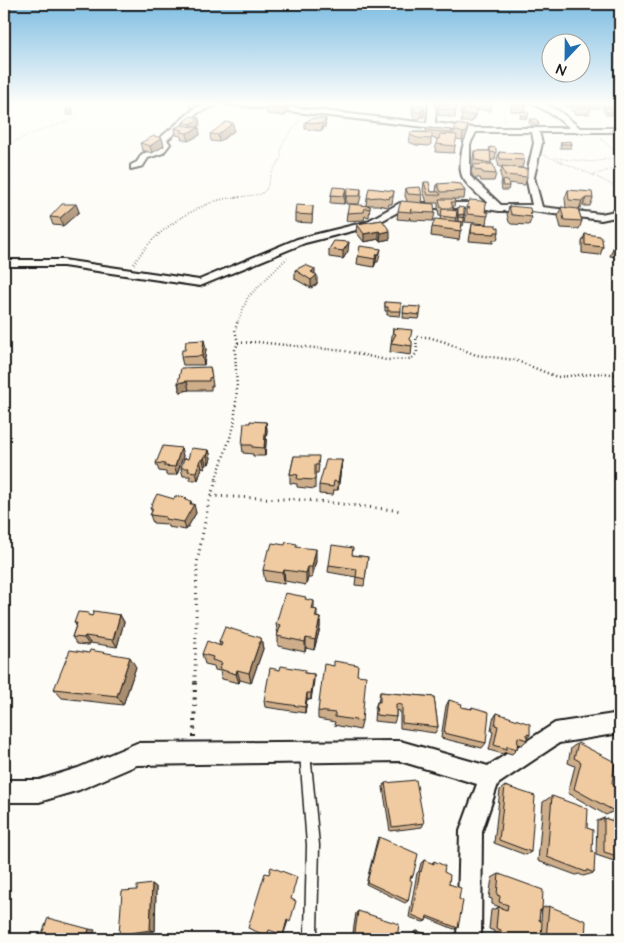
<svg xmlns="http://www.w3.org/2000/svg" width="624" height="943" viewBox="0 0 624 943" font-family="'Architects Daughter',sans-serif">
<style>
.lines{fill:none;stroke-linecap:round;stroke-linejoin:round}
.lane-casing{stroke:#1c1c1c;stroke-width:3}
.street-casing{stroke:#1c1c1c;stroke-width:4}
.path-far4{stroke:#1c1c1c;stroke-width:1;stroke-dasharray:0.5 2;stroke-linecap:butt}
.path-far3{stroke:#1c1c1c;stroke-width:2;stroke-dasharray:0.5 2.5;stroke-linecap:butt}
.path-far2{stroke:#1c1c1c;stroke-width:2.5;stroke-dasharray:1 3;stroke-linecap:butt}
.path-far1{stroke:#1c1c1c;stroke-width:3;stroke-dasharray:1 4.5;stroke-linecap:butt}
.path{stroke:#1c1c1c;stroke-width:4;stroke-dasharray:2 5.5;stroke-linecap:butt}
.lane{fill:#fdfcf7;fill-rule:evenodd}
.street{fill:#fdfcf7;fill-rule:evenodd}
.wall{fill:#ceae8a;stroke:#1c1c1c}
.shaded-wall{fill:#a88d70;stroke:#1c1c1c}
.building{fill:#f0caa0;stroke:#1c1c1c}
</style>
<rect width="100%" height="100%" fill="#fdfcf7"/>
<filter id="ink" filterUnits="userSpaceOnUse"><feTurbulence type="fractalNoise" baseFrequency=".02" numOctaves="2"/><feDisplacementMap in="SourceGraphic" scale="10" xChannelSelector="R" yChannelSelector="G"/><feConvolveMatrix kernelMatrix="1 2 1 2 8 2 1 2 1" color-interpolation-filters="sRGB"/></filter>
<g filter="url(#ink)">
<g class="lines">
<!-- lane casing -->
<g class="lane-casing">
<path id="lane" d="M305 748 309 749 310 753 319 845 317 932 319 939H307L305 932 307 845 300 753 301 749Z"/>
</g>
<!-- street casing -->
<g class="street-casing">
<g id="street">
<path d="M208 102H245L427 123 429 102H436L435 123 473 128H570L553 115 531 102H540L559 111 580 128H620V132H539L542 143 534 177 542 207 601 214 620 210V216L601 220 531 211H499L481 208H405L372 226 305 243 200 286 63 266H4V260H63L199 280 297 239 366 222 400 203H488C480 196 469 188 463 178 457 167 463 142 468 132L227 104 224 102 199 112 167 140 170 144 163 153 148 158 143 166 131 169V165L137 162 142 154 160 148 162 144 159 140 160 138 194 109ZM476 132H532L534 143 526 177 532 205H501L470 176V144Z"/>
<path d="M620 713V733L559 743 498 784 482 831 481 939H457L460 831 477 784 400 761 137 765 79 790 39 802H4V780H39L78 768 137 743 400 741 488 766 555 723Z"/>
</g>
</g>
<!-- path-far4 -->
<g class="path-far4">
<path d="M504 122 505 102"/>
<path d="M601 139 620 156"/>
<path d="M4 147 28 135 70 121 90 102"/>
<path d="M544 155 593 175 620 189"/>
<path d="M555 158 592 162 620 157"/>
<path d="M593 175 620 167"/>
<path d="M233 198 261 194 266 190 272 172 281 158V151L284 141 302 118"/>
</g>
<!-- path-far3 -->
<g class="path-far3">
<path d="M134 264C150 235 187 210 219 200 226 198 234 198 242 197"/>
<path d="M238 321 248 297 287 258"/>
</g>
<!-- path-far2 -->
<g class="path-far2">
<path d="M238 343 257 342 345 351 386 360 411 359 417 353 416 337H428L445 342 476 355 515 360 557 377 603 373 620 375"/>
<path d="M216 479 234 426 237 389 235 350 238 343 235 330 238 320"/>
</g>
<!-- path-far1 -->
<g class="path-far1">
<path d="M211 496 307 500 402 511"/>
<path d="M195 682 197 563 209 501 217 478"/>
</g>
<!-- path -->
<path class="path" d="M194 737 195 681"/>
<!-- lane -->
<use href="#lane" class="lane"/>
<!-- street -->
<use href="#street" class="street"/>
</g>
<!-- wall -->
<g class="wall">
<path d="M189 102 196 104 197 107 190 108Z"/>
<path d="M435 102H457L455 118 438 115 439 110H436L435 105Z"/>
<path d="M459 102H473L472 108 477 109 475 103V102H492V104L491 111 477 110V109L476 116 472 122H461L462 114H460L461 108Z"/>
<path d="M511 102H525L526 105 524 112 529 113 527 119 520 118 521 112 511 111Z"/>
<path d="M562 102H601L599 108H591L589 114H575L571 110 572 107H566L561 104Z"/>
<path d="M602 102H620V114L613 112 612 115H606L603 110 604 107H608L602 106Z"/>
<path d="M288 105V112L285 116 267 114V107Z"/>
<path d="M413 105H423L424 117H421L420 119H414L412 112Z"/>
<path d="M326 119 325 126 322 131 305 129V122Z"/>
<path d="M530 119 539 123 538 126H532L529 123Z"/>
<path d="M183 122 200 125 197 127 199 128 200 135 188 141 181 139V136L176 135 175 128 183 125Z"/>
<path d="M468 126 467 133 465 139 462 140 456 139 454 153 435 152 437 139H439L431 138V144L429 146 416 145 409 142 411 132H426L427 128 452 130 451 134 453 135 454 130Z"/>
<path d="M613 128 620 132V141L611 132Z"/>
<path d="M234 131 219 142 211 141 210 134Z"/>
<path d="M162 138 164 146 152 153 142 150 140 143Z"/>
<path d="M561 142 572 144 571 148H560Z"/>
<path d="M490 147 496 153 495 160H491V164L496 174 494 181H481L480 178H474L471 172 473 165V159L474 151H489Z"/>
<path d="M499 152 524 160 522 168 511 167 527 177 525 185 508 183 509 186 508 190H502L501 184 502 180 500 174 502 167H499L497 159Z"/>
<path d="M424 182 431 192H436L437 184 465 191 464 199H454L455 202 453 210 457 211 455 221H457L458 207 464 214V222L463 226 461 225 459 240 431 236 432 227 440 219 441 216H439L438 207V203H427L423 190Z"/>
<path d="M406 188 422 195 421 203 435 213 433 221 410 220V217L409 220 397 219 398 211 407 201 405 196Z"/>
<path d="M361 189V196L359 204H346V196Z"/>
<path d="M568 190 593 198 590 206H583L578 209 582 221 579 229 561 228 558 216 561 207 566 208 565 198Z"/>
<path d="M394 191 392 204H389L388 207 378 205H368L370 206 369 217 365 216 364 220 346 221 347 213 366 205 367 198Z"/>
<path d="M331 195 346 196 344 204 330 203Z"/>
<path d="M76 204 79 212 63 226 53 225 50 217Z"/>
<path d="M313 206 312 223 295 222V214Z"/>
<path d="M509 206 531 213 530 215 532 217 529 225 511 224 509 222 507 214Z"/>
<path d="M466 207 488 212 486 224 465 222 466 215H464Z"/>
<path d="M382 220 390 239 380 241 379 239 364 242 356 232 357 224Z"/>
<path d="M472 224 496 227 499 232 497 240H493V243L469 241Z"/>
<path d="M620 233V258L610 256 616 240H618Z"/>
<path d="M585 234 603 247 600 255 582 253V242Z"/>
<path d="M329 249 348 251 343 259 329 257Z"/>
<path d="M381 249 378 262H376L374 267 357 264 358 256Z"/>
<path d="M295 270 315 274 317 284 311 288 295 279Z"/>
<path d="M385 302 401 311 400 316 387 315V311H385Z"/>
<path d="M404 306 420 315 419 319 403 318Z"/>
<path d="M393 328 412 346 411 355 390 352Z"/>
<path d="M206 349 204 365H183L181 357Z"/>
<path d="M620 350V370H618Z"/>
<path d="M210 367 213 386H211V390H189L180 392 178 383Z"/>
<path d="M266 422 267 430 265 456H253V454L243 453 242 445 250 423Z"/>
<path d="M181 448 183 456 177 475H166V472L159 471 156 463Z"/>
<path d="M209 450 211 458 209 464H206L205 469 202 468 198 480H190V476H183L181 468 188 459Z"/>
<path d="M294 456 319 465 318 473H315V489L297 487V484L290 483V474Z"/>
<path d="M342 460 338 490H334L333 495 319 494V485Z"/>
<path d="M186 498 187 500 192 504 196 513 186 530 168 527 167 524 153 523 150 515 152 512 150 508 174 499Z"/>
<path d="M297 547 316 561 312 578H308L306 585 285 581 284 584 265 581 263 570Z"/>
<path d="M352 555 368 557 364 586 355 585 356 577 328 572 329 565Z"/>
<path d="M306 600 314 601V610H317V617L320 618V628L314 650 306 648 305 652 278 646V634L276 624Z"/>
<path d="M120 615 124 622 117 647 90 643 89 645 77 644 72 637 76 625 74 623 91 616Z"/>
<path d="M261 638 263 649 251 683 240 680 239 683 222 679 220 671 215 670 214 666 205 664 202 654 220 646 219 642Z"/>
<path d="M136 667 123 705 62 698 54 689Z"/>
<path d="M305 673 314 674 311 700 307 699 305 713 265 707 264 701Z"/>
<path d="M357 675 362 721 360 730 334 725 335 722 318 719V711Z"/>
<path d="M380 692 434 697 438 727 435 733 400 728V711L396 710V717L394 723 374 721 375 708 377 702H378Z"/>
<path d="M449 700 461 707 471 709 472 707 486 743 482 748 441 738 446 706Z"/>
<path d="M497 713 530 735 527 738V740L522 745 518 744 517 749 512 754 505 752 503 754 489 750 493 732 491 731 493 719Z"/>
<path d="M578 743 612 783 614 792 615 803 618 801 620 802V863L596 855 597 821 604 818 613 821 614 810V811L606 815 568 793 575 766 568 763 571 748Z"/>
<path d="M385 783 424 823 422 827 390 831 383 787Z"/>
<path d="M505 786 531 852 526 855 494 843 500 790Z"/>
<path d="M552 796 587 828 592 852 594 873 583 876 579 874 576 875 538 861 543 802Z"/>
<path d="M379 837 413 876 410 878 408 901 405 903 366 884 377 840Z"/>
<path d="M424 860 431 864 434 861 444 872 449 884 459 899 458 928 454 929 427 918 426 921 423 922 409 917 417 873 419 871 421 863Z"/>
<path d="M499 874 542 910 540 911 539 920 541 921 542 908 549 906 585 939H493L494 931 489 929 491 910 500 907 492 904V899L489 898 492 878Z"/>
<path d="M152 884 156 887 155 931 124 936 119 935Z"/>
<path d="M358 911 397 939H352L356 913Z"/>
<path d="M417 931 441 939H413L414 932Z"/>
</g>
<!-- shaded-wall -->
<g class="shaded-wall">
<path d="M288 105V112L285 116 284 109Z"/>
<path d="M72 108 73 111V115H67L66 112Z"/>
<path d="M477 109 476 116 472 122 474 115Z"/>
<path d="M421 110H425L424 117H421Z"/>
<path d="M199 118 200 125 192 131 191 124Z"/>
<path d="M326 119 325 126 322 131V124Z"/>
<path d="M233 123 234 131 219 142 218 135Z"/>
<path d="M468 126 467 133 465 139 462 140 463 133Z"/>
<path d="M199 128 200 135 188 141 187 133Z"/>
<path d="M162 138 164 146 152 153 150 146Z"/>
<path d="M346 188V196L344 204V196Z"/>
<path d="M586 198 583 206 579 209 582 201Z"/>
<path d="M76 204 79 212 63 226 60 218Z"/>
<path d="M464 214 463 218 457 219 458 215Z"/>
<path d="M379 231V239L364 242V234Z"/>
<path d="M390 231V239L380 241 381 233Z"/>
<path d="M349 242 348 251 343 259V251Z"/>
<path d="M377 254 376 262 374 267 375 259Z"/>
<path d="M315 269V277L317 275V284L311 288V272Z"/>
<path d="M204 340 206 349 204 365 202 356Z"/>
<path d="M187 381 189 390 180 392 178 383Z"/>
<path d="M266 422 267 430 265 456 264 448Z"/>
<path d="M181 448 183 456 177 475 175 467Z"/>
<path d="M209 450 211 458 209 464 207 456Z"/>
<path d="M204 456 206 464 205 469 203 460Z"/>
<path d="M200 460 202 468 198 480 196 472Z"/>
<path d="M342 460 341 469 338 490V482Z"/>
<path d="M191 501 192 506 194 504 196 513 186 530 184 522Z"/>
<path d="M316 549V561L312 578V567Z"/>
<path d="M308 567V578L306 585V573Z"/>
<path d="M284 570 285 581 284 584 283 573Z"/>
<path d="M120 615 124 622 117 647 113 640Z"/>
<path d="M320 618V628L314 650 315 640Z"/>
<path d="M85 636 90 643 89 645 84 638Z"/>
<path d="M261 638 263 649 251 683 249 673Z"/>
<path d="M306 638V648L305 652V642Z"/>
<path d="M130 657 136 667 123 705 117 696Z"/>
<path d="M237 670 240 680 239 683 236 674Z"/>
<path d="M314 674V681L311 700V693Z"/>
<path d="M307 693V699L305 713V707Z"/>
<path d="M152 884 156 887 155 931 150 930Z"/>
<path d="M287 920 288 921 283 936V935Z"/>
<path d="M89 929 95 930 92 939H86Z"/>
</g>
<!-- building -->
<g class="building">
<rect x="189" y="102" width="7" height="2"/>
<path d="M437 102H457L458 103H437Z"/>
<path d="M478 102H492V104L479 103Z"/>
<path d="M513 102H525L526 105 513 104Z"/>
<path d="M587 102 592 107H578L573 103Z"/>
<path d="M603 102H617V103L615 104Z"/>
<path d="M620 102V107L614 105 617 103Z"/>
<path d="M271 103 288 105 284 109 267 107Z"/>
<path d="M413 105H423L425 110H421V112H415Z"/>
<path d="M439 105 457 106 456 111 439 108Z"/>
<path d="M461 106 467 107V108H465L464 110H460Z"/>
<path d="M604 107H609L614 112H607Z"/>
<path d="M66 108H72V111L66 112Z"/>
<path d="M465 108 477 109 474 115H462Z"/>
<path d="M521 111 529 113 528 116 520 115Z"/>
<path d="M191 116 199 118 191 124 183 122Z"/>
<path d="M313 118 326 119 322 124 305 122Z"/>
<path d="M530 119H536L539 123H533Z"/>
<path d="M226 122 233 123 218 135 210 134Z"/>
<path d="M457 124 468 126 466 132 463 133 454 130Z"/>
<path d="M181 125 199 128 187 133 180 132 183 130 175 128Z"/>
<path d="M427 128 452 130 451 133 426 130Z"/>
<path d="M613 128H616L620 132V136Z"/>
<path d="M411 132 432 133V137L430 139 417 138 410 135Z"/>
<path d="M440 134 457 135 455 146 436 144 437 139H439Z"/>
<path d="M154 136 162 138 150 146 140 143Z"/>
<path d="M571 141 572 144H561V142Z"/>
<path d="M490 147 496 148V153L490 152Z"/>
<path d="M474 151H490L491 163 475 160Z"/>
<path d="M499 152 523 154 524 160 500 159Z"/>
<path d="M493 164 496 174 483 173 482 171 476 170 473 165Z"/>
<path d="M502 166 527 169V177L505 175Z"/>
<path d="M502 180 508 181 509 186H503Z"/>
<path d="M424 182H429L431 192H439L441 195H428Z"/>
<path d="M451 183 461 184 465 191 441 192 437 184Z"/>
<path d="M333 187 346 188 344 196 331 195Z"/>
<path d="M420 187 422 195 408 194 406 188Z"/>
<path d="M348 188 361 189 360 196H346Z"/>
<path d="M369 188 394 191 393 196H390L389 199 379 197 367 198Z"/>
<path d="M568 190 592 192 593 198H586L582 201 569 200Z"/>
<path d="M439 199H454L455 202H451L453 208H441Z"/>
<path d="M470 200 481 201 486 203 485 212H488V216L467 214V209L470 208 466 207Z"/>
<path d="M401 201 434 204 435 213 411 212V209L410 212 398 211Z"/>
<path d="M62 204H76L60 218 50 217Z"/>
<path d="M349 204 370 206V209L365 208 364 212 347 213Z"/>
<path d="M296 205 313 206 312 215 295 214Z"/>
<path d="M509 206 530 208 531 213 529 214 532 217 513 215 511 214Z"/>
<path d="M458 207 464 208V214L458 215Z"/>
<path d="M561 207 578 209 582 221 564 220Z"/>
<path d="M442 209 457 211 456 218 441 216Z"/>
<path d="M458 217 464 218V222L458 221Z"/>
<path d="M435 219 462 222 461 231 432 227Z"/>
<path d="M382 220 390 231 381 233 379 231 364 234 357 224Z"/>
<path d="M472 224 496 225V227L499 228V232H495V234L471 233Z"/>
<path d="M585 234 600 236 602 239 603 247 585 245Z"/>
<path d="M619 239H620V249L614 248 616 240Z"/>
<path d="M334 241 349 242 343 251 329 249Z"/>
<path d="M360 246 381 249 379 254H377L375 259 358 256Z"/>
<path d="M305 265 315 269 311 272 317 275 311 280 295 270Z"/>
<path d="M385 302 401 303V311H388V307H385Z"/>
<path d="M404 306 421 307 420 315 403 313Z"/>
<path d="M393 328 412 330 410 340 412 341V346L391 343 396 334 393 333Z"/>
<path d="M204 340 202 356 181 357 182 350H185L186 341Z"/>
<path d="M210 367 212 377 209 378V381H187L178 383 181 368Z"/>
<path d="M250 421 266 422 264 448 252 447V445H242L244 423H250Z"/>
<path d="M163 446 181 448 175 467 164 466 165 464 156 463Z"/>
<path d="M191 448 209 450 207 456H204L203 460H200L196 472 188 471 189 468H181L184 458 188 459Z"/>
<path d="M294 456H319L318 465H315V480L297 479 298 475 290 474Z"/>
<path d="M326 460H342L338 482 334 481 333 487 319 485Z"/>
<path d="M157 494 174 499 175 496 186 498 185 500 191 501 190 504H194L184 522 165 519 166 517 150 515 153 509 150 508Z"/>
<path d="M286 542 297 544 296 547 316 549 312 567H308L306 573 284 570 283 573 263 570 268 550H270L272 543 285 545Z"/>
<path d="M332 545 353 548 352 555 368 557 365 579 356 577 357 569 329 565Z"/>
<path d="M285 593 306 597 305 599 314 601 312 609 317 610 315 617 320 618 315 640 306 638 305 642 277 636 281 625 276 624Z"/>
<path d="M94 611 120 615 113 640 85 636 84 638 72 637 77 623H74L78 612 89 613 88 615 92 616Z"/>
<path d="M225 627 261 638 249 673 237 670 236 674 219 669 222 663 212 660 213 657 202 654 207 641 221 646 222 643 219 642Z"/>
<path d="M70 650 89 653 90 650 130 657 117 696 54 689Z"/>
<path d="M334 661 358 665 357 675 366 676 362 721 335 717V713L318 711 324 664 334 666Z"/>
<path d="M281 666 305 670 304 673 314 674 311 693H307L305 707 264 701 270 668 280 670Z"/>
<path d="M380 692 434 697 438 727 402 723V705L396 704V717L376 715 377 702H380Z"/>
<path d="M449 700 462 704 461 707 472 709V707L489 712 486 743 444 733Z"/>
<path d="M497 713 530 724V735L527 734V740L518 737 517 749 507 746V749L494 745 498 726 495 725Z"/>
<path d="M578 743 615 762 612 783 616 785 614 792 617 794 614 811 574 789 581 762 574 758Z"/>
<path d="M416 780 424 823 392 827 385 783Z"/>
<path d="M505 786 535 796 531 852 499 840Z"/>
<path d="M552 796 588 809 587 828 593 830 592 852 595 853 594 873 587 870 586 872 547 857Z"/>
<path d="M618 801 620 802V820L617 819Z"/>
<path d="M604 818 620 823V857L604 852Z"/>
<path d="M379 837 418 854 413 876H411L410 880 412 881 408 901 367 882Z"/>
<path d="M424 860 434 864V861L445 866 444 872 450 875 449 884 461 888 459 899 463 901 458 928 427 916 426 921 412 915 420 871 421 872Z"/>
<path d="M271 867 297 877 291 899 296 901 290 922 287 920 283 935 269 930 267 936 248 928 265 873 269 874Z"/>
<path d="M499 874 543 890 542 910H540L539 920 542 922 541 939H500L501 930 496 928 498 907 507 910 508 905 499 902 500 896 497 895Z"/>
<path d="M152 884 150 930 119 935 122 891 137 890V886Z"/>
<path d="M549 906 586 921 585 939H546Z"/>
<path d="M358 911 399 924 397 939H354Z"/>
<path d="M48 918 89 929 86 939H54L41 936Z"/>
<path d="M417 931 441 939H416Z"/>
<path d="M135 935 144 938V939H134Z"/>
</g>
</g>
<!-- sky -->
<linearGradient id="sky" x2="0" y2="1"><stop stop-color="#7cbce2"/><stop offset="0.44" stop-color="#fefefb"/><stop offset="1" stop-color="#fefefb" stop-opacity="0"/></linearGradient>
<rect width="624" height="234" fill="url(#sky)"/>
<!-- margin -->
<rect width="624" height="943" fill="none" stroke="#fdfcf7" stroke-width="20"/>
<rect x="10" y="10" width="604" height="923" fill="none" stroke="#1c1c1c" stroke-width="2" filter="url(#ink)"/>
<!-- north arrow -->
<g transform="translate(566 58) rotate(202)"><circle r="24" fill="#fdfcf7" stroke="#a3a29f"/>
<path d="M0-4L9 19L0 12L-9 19Z" fill="#1f6fb2"/>
<text y="-8" font-size="14" font-weight="bold" text-anchor="middle" fill="#1c1c1c">N</text>
</g>
</svg>
